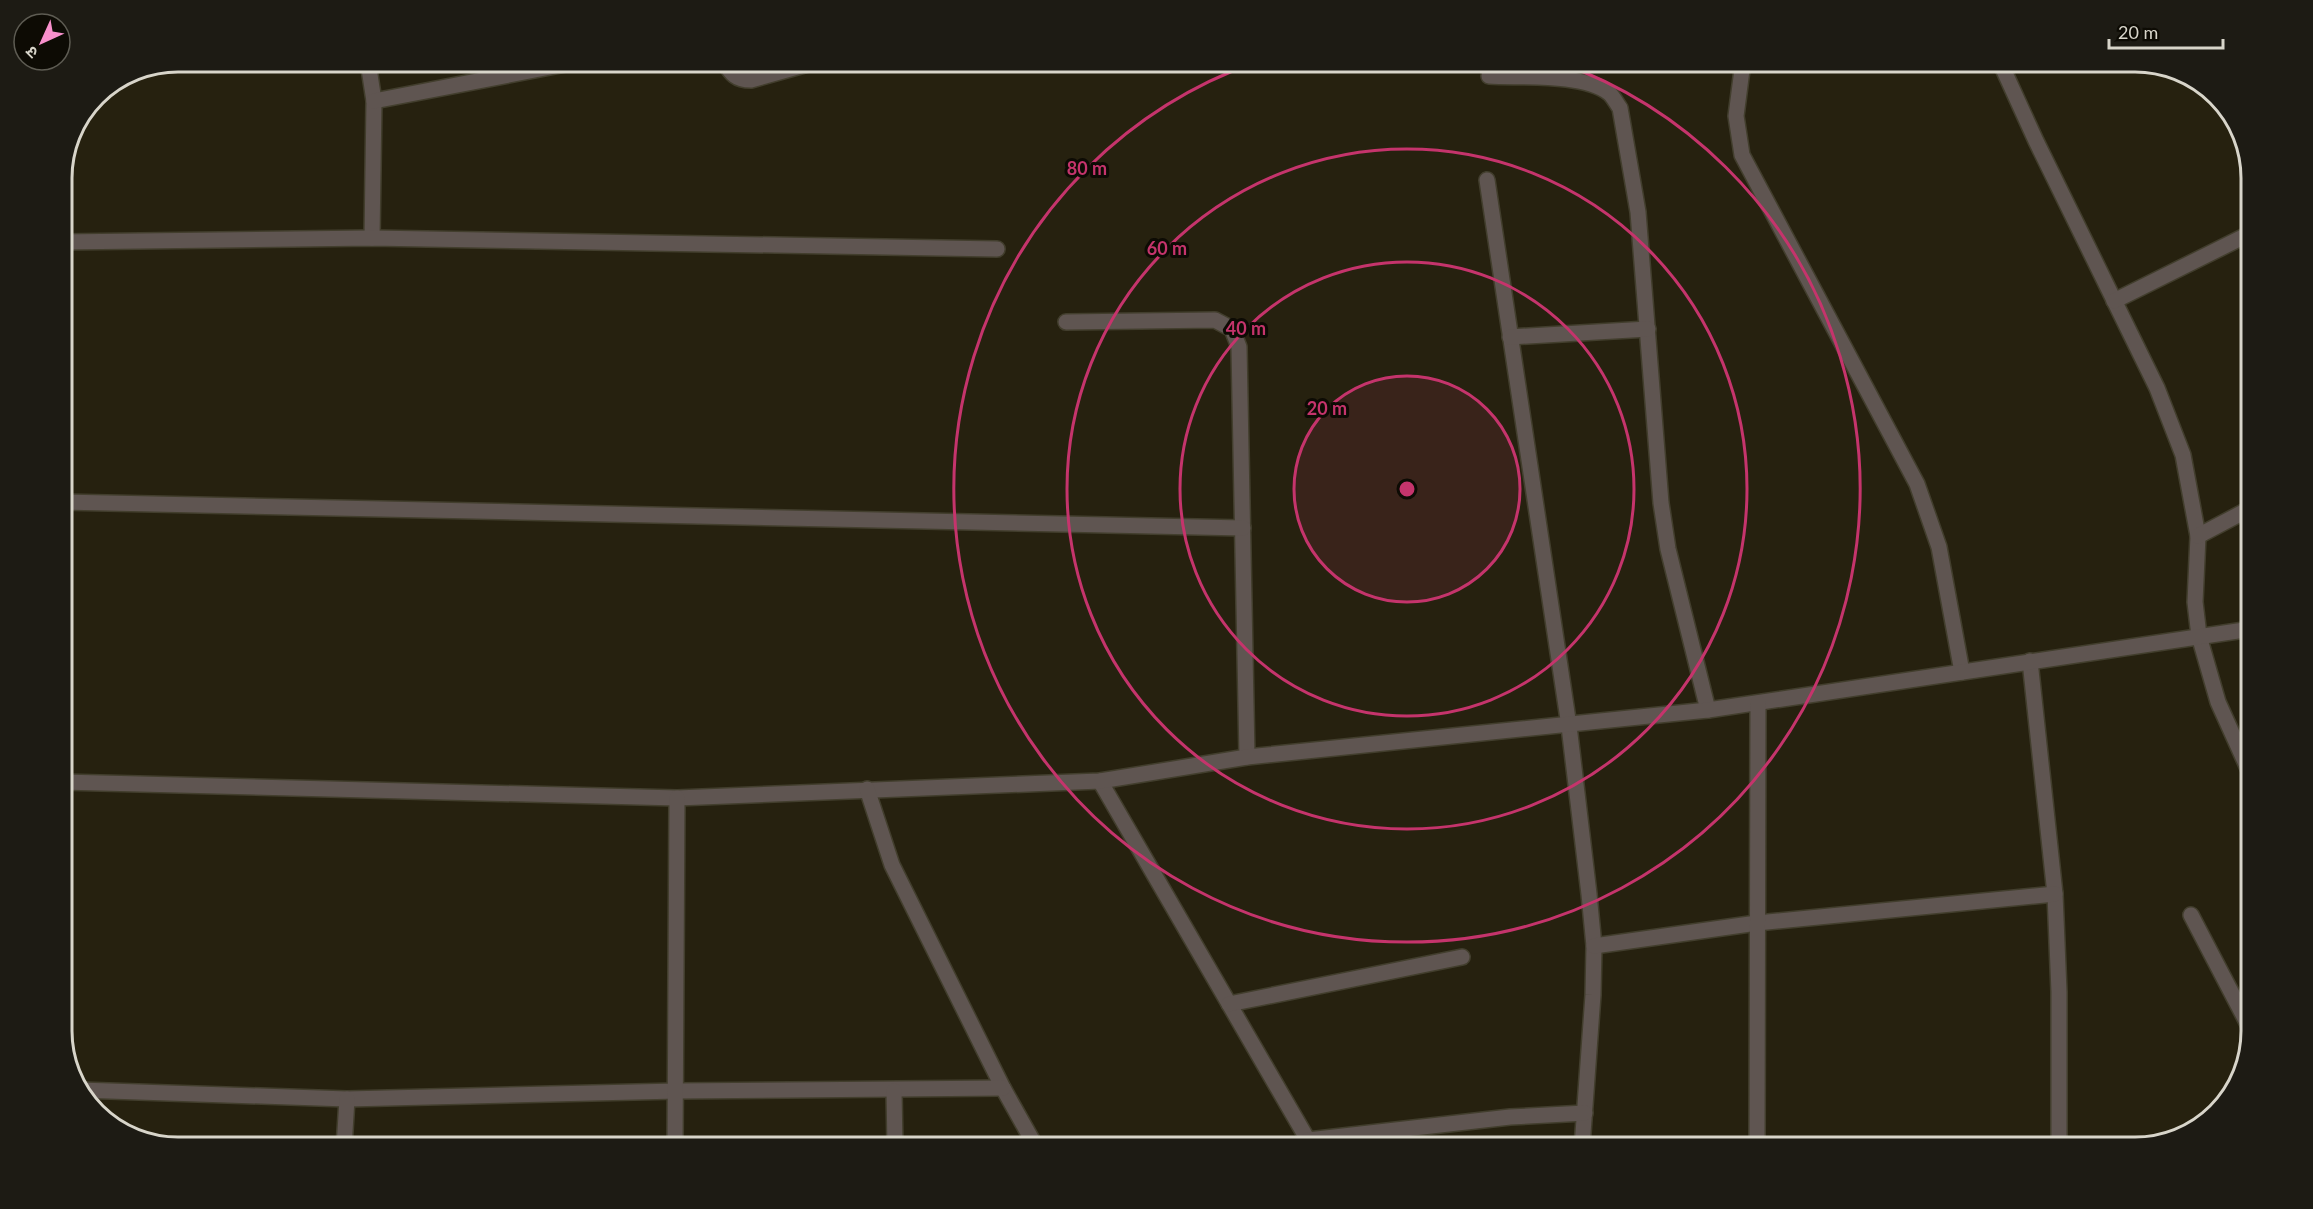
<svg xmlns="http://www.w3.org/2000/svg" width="2313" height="1209" viewBox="0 0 2313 1209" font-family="Lato,'Noto Sans Devanagari',sans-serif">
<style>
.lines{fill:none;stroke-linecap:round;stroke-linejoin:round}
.minor-casing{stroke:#423e2d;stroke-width:18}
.minor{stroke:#5f5551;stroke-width:15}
.ring{fill:none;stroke:#c5346c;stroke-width:3}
.rim{fill:none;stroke:#d8d5ca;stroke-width:3}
.centre{fill:#c5346c;stroke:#0d0b04;stroke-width:3}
.ring-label{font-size:18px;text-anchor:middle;font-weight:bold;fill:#c5346c;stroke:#0d0b04;stroke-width:6;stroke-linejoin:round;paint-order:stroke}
</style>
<rect width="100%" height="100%" fill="#26210f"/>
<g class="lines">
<!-- minor casing -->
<g class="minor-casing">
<g id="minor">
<path d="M368 62 374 101 372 238"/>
<path d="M724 62C731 74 736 80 751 80L815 62"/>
<path d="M1743 62 1736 116 1742 155 1917 484 1939 547 1962 672"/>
<path d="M2000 62 2036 141 2157 388 2183 455 2198 536 2195 602 2199 636 2218 702 2251 775"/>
<path d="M1489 76C1521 78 1583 73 1609 93 1613 96 1616 103 1620 108L1638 212 1661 503 1668 549 1708 710"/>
<path d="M374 101 576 62"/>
<path d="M1487 180 1569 726 1589 894 1594 946 1593 995 1582 1147"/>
<path d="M62 242 372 238 997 249"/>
<path d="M2114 301 2251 233"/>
<path d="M1066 322 1215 320 1232 329 1239 347 1247 757"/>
<path d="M1510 337 1648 329"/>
<path d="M62 502 1243 528"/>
<path d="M2198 536 2251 508"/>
<path d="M2030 661 2055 894 2059 992V1147"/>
<path d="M1100 781 1312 1147"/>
<path d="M62 782 677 798 1100 781 1247 757 1708 710 2251 629"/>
<path d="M867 789 892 865 1003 1088 1036 1147"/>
<path d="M2191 915 2251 1030"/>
<path d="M1594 946 1757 923 2055 894"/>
<path d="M1229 1004 1462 957"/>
<path d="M80 1090 347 1099 677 1091 1003 1088"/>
<path d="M894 1091 895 1147"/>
<path d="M1308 1140 1510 1117 1585 1113"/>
<path d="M344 1147 347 1099"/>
<path d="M675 1147 677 798"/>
<path d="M1757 1147 1758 703"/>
</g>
</g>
<!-- minor -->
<use href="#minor" class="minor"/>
</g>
<!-- distance rings -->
<circle cx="1407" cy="489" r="113" fill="#c5346c" fill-opacity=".12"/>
<g class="ring">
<circle cx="1407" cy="489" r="113"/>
<circle cx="1407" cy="489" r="227"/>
<circle cx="1407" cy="489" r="340"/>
<path d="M1558 62A453 453 0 1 1 1256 62"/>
</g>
<!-- crop -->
<path d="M0 0H2313V1209H0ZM178 72H2135A106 106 0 0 1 2241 178V1031A106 106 0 0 1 2135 1137H178A106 106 0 0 1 72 1031V178A106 106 0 0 1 178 72Z" fill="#1d1b14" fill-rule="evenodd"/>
<path class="rim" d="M178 72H2135A106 106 0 0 1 2241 178V1031A106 106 0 0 1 2135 1137H178A106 106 0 0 1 72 1031V178A106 106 0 0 1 178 72Z"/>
<circle cx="1407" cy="489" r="9" class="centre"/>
<g class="ring-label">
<text x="1087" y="175">80 m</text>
<text x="1167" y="255">60 m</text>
<text x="1246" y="335">40 m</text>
<text x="1327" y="415">20 m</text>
</g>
<!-- north arrow -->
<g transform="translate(42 42) rotate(225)"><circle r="28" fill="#0d0b04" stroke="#5e5c53" stroke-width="1.5"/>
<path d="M0-4.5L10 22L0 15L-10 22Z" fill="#f890cc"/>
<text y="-9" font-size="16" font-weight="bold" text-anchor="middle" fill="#d8d5ca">उ</text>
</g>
<!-- scale -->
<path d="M2109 39v9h114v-9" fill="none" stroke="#d8d5ca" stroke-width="3"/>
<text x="2118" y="39" font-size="18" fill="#d8d5ca" stroke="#0d0b04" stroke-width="4.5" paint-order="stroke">20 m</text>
</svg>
